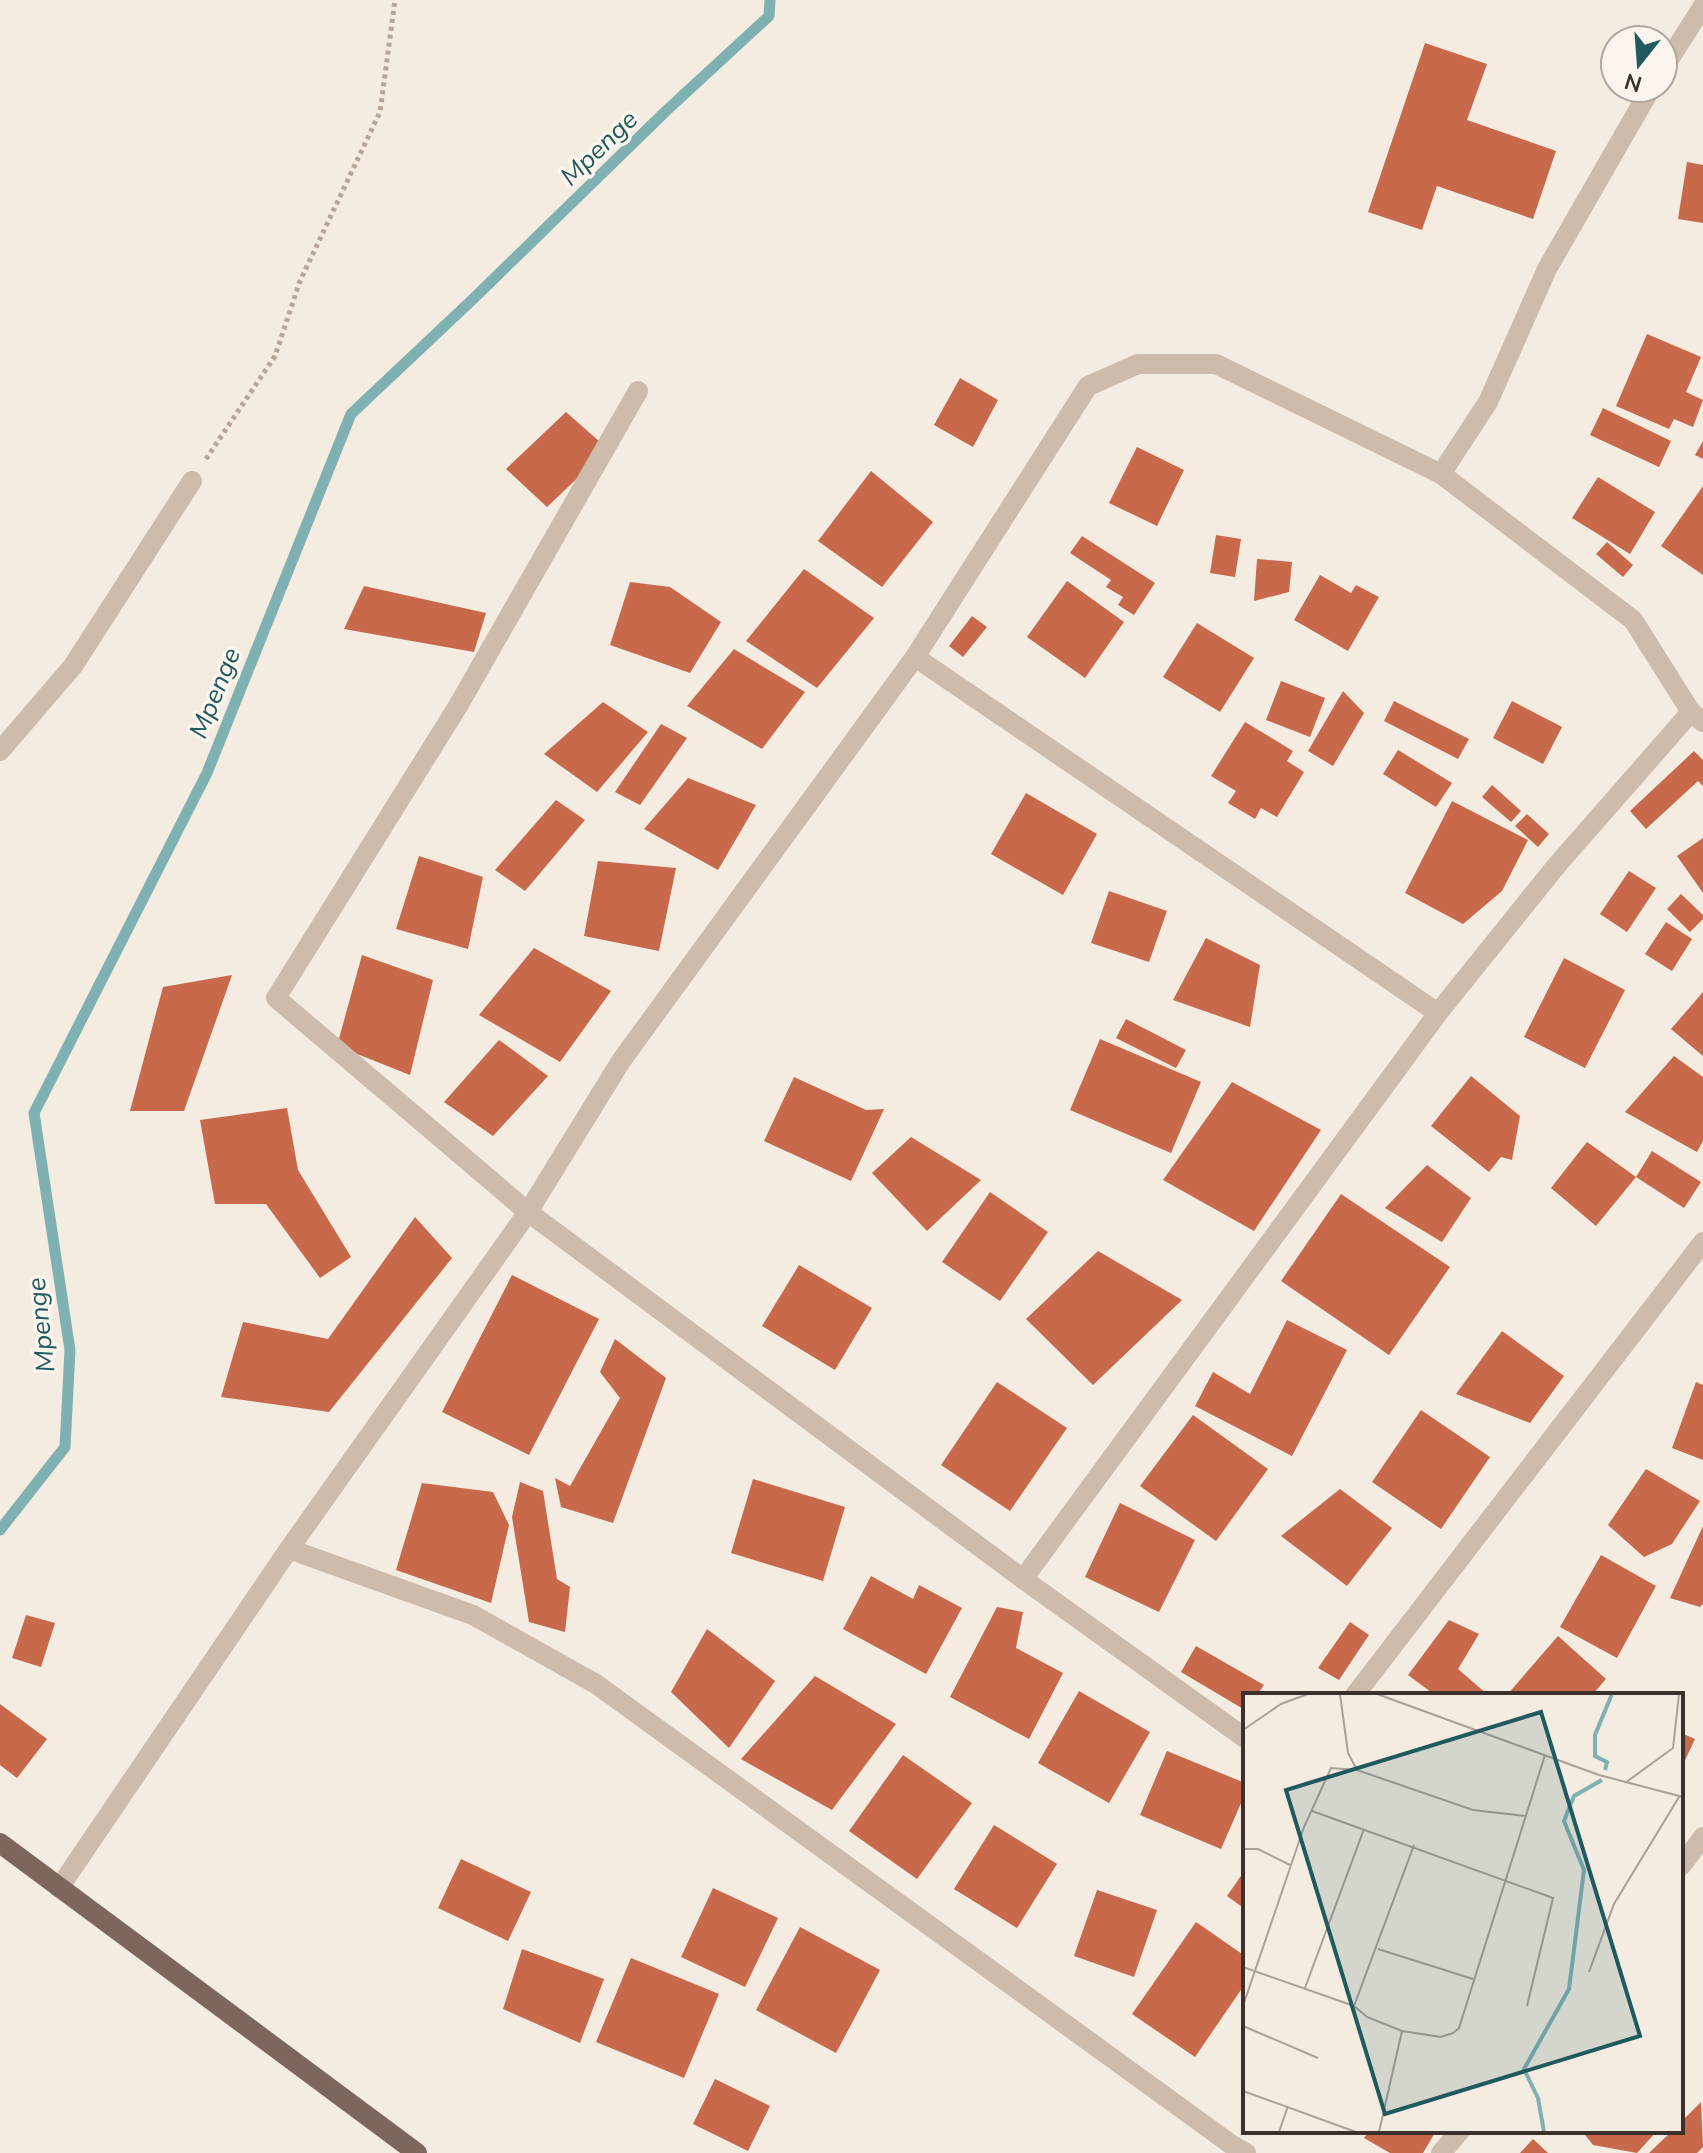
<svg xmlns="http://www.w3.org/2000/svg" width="1703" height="2153" viewBox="0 0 1703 2153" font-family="'Nunito Sans',sans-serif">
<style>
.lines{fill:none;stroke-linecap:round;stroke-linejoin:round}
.stream{stroke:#7fb0b2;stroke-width:11}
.building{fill:#c8694b}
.path{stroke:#b9a596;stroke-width:5;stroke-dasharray:4 4;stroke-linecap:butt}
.minor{stroke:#cdbbac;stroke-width:20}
.major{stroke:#7d675c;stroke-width:20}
.labels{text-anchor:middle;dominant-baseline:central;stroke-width:7;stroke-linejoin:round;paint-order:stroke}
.water-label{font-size:26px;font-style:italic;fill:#1f5a5e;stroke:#fbf5ee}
.inset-river{fill:none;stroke:#7fb0b2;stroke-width:4}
.inset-road{fill:none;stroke:#aaa098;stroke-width:2}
.view{fill:#1f5a5e;fill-opacity:0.15;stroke:#1f5a5e;stroke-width:4}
.inset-edge{fill:none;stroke:#3b302b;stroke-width:4}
</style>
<rect width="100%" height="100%" fill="#f4ebe1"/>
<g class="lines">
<!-- stream -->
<path class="stream" d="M0 1530 65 1447 70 1350 34 1113 207 773 351 414 472 300 666 111 769 16 770 0"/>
</g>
<!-- building -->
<g class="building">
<path d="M1425 43 1487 64 1467 120 1556 151 1533 219 1437 186 1422 230 1368 212Z"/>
<path d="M1687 162 1703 165V223L1678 219Z"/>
<path d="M1647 334 1701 357 1686 392 1703 400 1693 427 1674 419 1669 429 1616 406Z"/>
<path d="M960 378 998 400 973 447 934 425Z"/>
<path d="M1603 408 1671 441 1659 467 1590 435Z"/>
<path d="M566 412 608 449 547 507 506 469Z"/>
<path d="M1703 441V459L1695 455Z"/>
<path d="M1137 447 1184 470 1157 526 1109 503Z"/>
<path d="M871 471 933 522 882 587 818 541Z"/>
<path d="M1598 477 1655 512 1630 554 1572 518Z"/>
<path d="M1703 486V575L1661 546Z"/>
<path d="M1216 535 1241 539 1235 577 1210 573Z"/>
<path d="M1082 536 1155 583 1134 615 1118 605 1123 597 1106 587 1111 580 1070 553Z"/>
<path d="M1607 542 1633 565 1623 577 1596 554Z"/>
<path d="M1257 559 1292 562 1289 592 1254 601Z"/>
<path d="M804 569 874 618 817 688 746 641Z"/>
<path d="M1320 575 1351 593 1356 585 1379 597 1348 651 1294 620Z"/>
<path d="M1067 581 1124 622 1085 678 1027 637Z"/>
<path d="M630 582 670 587 721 622 690 673 610 645Z"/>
<path d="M364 586 486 613 474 652 344 629Z"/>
<path d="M972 616 987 627 963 657 949 646Z"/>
<path d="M1197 623 1254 658 1220 712 1163 677Z"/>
<path d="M734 649 805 692 762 749 687 706Z"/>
<path d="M1281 681 1325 698 1310 737 1266 720Z"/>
<path d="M1343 691 1364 713 1333 766 1308 751Z"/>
<path d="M1394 701 1469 739 1458 759 1384 721Z"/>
<path d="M1512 701 1562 727 1543 764 1493 738Z"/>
<path d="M603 702 648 732 597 792 544 754Z"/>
<path d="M1245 722 1293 751 1287 761 1304 772 1277 817 1261 808 1255 819 1228 803 1236 791 1211 776Z"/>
<path d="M661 724 687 738 640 805 615 792Z"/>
<path d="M1398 750 1452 783 1436 807 1383 774Z"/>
<path d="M1694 751 1703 760V786L1698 781 1646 829 1630 811Z"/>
<path d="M688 778 756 805 718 870 644 829Z"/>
<path d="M1492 785 1521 811 1511 822 1482 797Z"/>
<path d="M1026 793 1097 834 1063 895 991 854Z"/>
<path d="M556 800 585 820 525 891 495 870Z"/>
<path d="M1452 801 1528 840 1502 891 1463 924 1405 893Z"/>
<path d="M1527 814 1549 834 1538 847 1515 826Z"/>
<path d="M1703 838V893L1677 856Z"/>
<path d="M419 856 483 877 468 949 396 929Z"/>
<path d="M598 861 676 868 659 951 584 936Z"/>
<path d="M1629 871 1656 888 1627 932 1600 914Z"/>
<path d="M1109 891 1167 911 1149 962 1091 943Z"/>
<path d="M1681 894 1703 915V919L1690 932 1667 909Z"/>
<path d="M1666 922 1692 939 1672 971 1645 954Z"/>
<path d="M1206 938 1260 965 1250 1027 1173 1000Z"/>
<path d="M534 948 611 991 560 1062 479 1015Z"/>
<path d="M362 955 433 980 410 1075 337 1046Z"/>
<path d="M1564 958 1625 990 1585 1068 1524 1037Z"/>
<path d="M232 975 184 1111H130L163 987Z"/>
<path d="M1703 992V1056L1671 1029Z"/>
<path d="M1126 1019 1186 1050 1176 1068 1116 1038Z"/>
<path d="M1100 1039 1201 1082 1171 1153 1070 1110Z"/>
<path d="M499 1040 548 1076 493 1136 444 1102Z"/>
<path d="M1674 1056 1703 1077V1141L1697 1152 1625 1112Z"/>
<path d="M1471 1076 1520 1116 1512 1160 1501 1157 1489 1172 1431 1126Z"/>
<path d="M794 1077 866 1110 884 1109 851 1181 764 1141Z"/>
<path d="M1232 1082 1321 1130 1254 1231 1163 1180Z"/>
<path d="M287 1108 298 1170 351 1257 320 1278 266 1204H215L200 1120Z"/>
<path d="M911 1137 981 1180 927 1231 872 1173Z"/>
<path d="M1587 1142 1636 1177 1596 1226 1551 1188Z"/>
<path d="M1652 1151 1701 1182 1684 1208 1636 1177Z"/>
<path d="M1427 1165 1471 1198 1442 1242 1385 1208Z"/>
<path d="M990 1192 1048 1232 1000 1301 942 1262Z"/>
<path d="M1341 1194 1450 1267 1389 1355 1281 1281Z"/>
<path d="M415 1217 452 1258 329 1412 221 1397 243 1322 328 1339Z"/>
<path d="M1098 1251 1182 1300 1093 1385 1026 1319Z"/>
<path d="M799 1265 872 1308 835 1370 762 1326Z"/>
<path d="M512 1275 599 1319 529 1455 442 1412Z"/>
<path d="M1287 1320 1347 1350 1292 1456 1195 1406 1213 1372 1250 1394Z"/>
<path d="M1502 1331 1564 1376 1530 1423 1456 1394Z"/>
<path d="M615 1339 666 1378 613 1523 561 1507 555 1478 570 1486 620 1398 600 1372Z"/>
<path d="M997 1382 1067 1428 1010 1511 941 1465Z"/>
<path d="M1696 1382 1703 1385V1460L1672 1448Z"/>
<path d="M1421 1410 1490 1457 1441 1529 1372 1482Z"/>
<path d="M1193 1415 1268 1469 1216 1541 1140 1486Z"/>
<path d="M1646 1469 1700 1501 1672 1544 1644 1557 1608 1525Z"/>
<path d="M753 1479 845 1507 823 1581 731 1553Z"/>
<path d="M520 1482 543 1491 557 1579 570 1587 565 1632 529 1622 512 1517Z"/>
<path d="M422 1483 493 1492 509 1525 491 1603 396 1570Z"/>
<path d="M1340 1489 1392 1528 1347 1586 1281 1536Z"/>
<path d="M1120 1503 1195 1540 1159 1612 1085 1577Z"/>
<path d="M1703 1526V1604L1700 1607 1670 1598Z"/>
<path d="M1601 1555 1656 1586 1617 1658 1560 1627Z"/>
<path d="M871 1576 913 1599 919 1585 962 1608 926 1674 843 1629Z"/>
<path d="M997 1607 1023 1612 1016 1648 1063 1673 1029 1739 950 1697Z"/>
<path d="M26 1615 55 1623 41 1667 12 1658Z"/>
<path d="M1449 1620 1479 1634 1458 1669 1488 1695H1435L1408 1675Z"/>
<path d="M1350 1622 1369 1635 1339 1680 1318 1668Z"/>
<path d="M707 1629 775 1681 729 1748 671 1692Z"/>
<path d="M1558 1636 1606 1679 1592 1695H1507Z"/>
<path d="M1196 1646 1264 1685 1257 1695H1245V1710L1181 1672Z"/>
<path d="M815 1676 896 1724 832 1810 741 1759Z"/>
<path d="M1079 1691 1150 1732 1109 1803 1038 1763Z"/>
<path d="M0 1704 47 1739 17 1778 0 1765Z"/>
<path d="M1681 1733 1695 1739 1681 1769Z"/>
<path d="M1167 1751 1245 1783V1794L1221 1849 1140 1815Z"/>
<path d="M903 1755 972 1803 917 1879 849 1831Z"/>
<path d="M994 1825 1057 1864 1017 1928 954 1889Z"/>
<path d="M461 1859 531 1892 508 1941 438 1908Z"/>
<path d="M1245 1870V1909L1227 1896Z"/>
<path d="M713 1888 778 1918 745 1987 681 1957Z"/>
<path d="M1097 1890 1157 1910 1134 1977 1074 1956Z"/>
<path d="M1196 1922 1245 1956V1984L1195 2057 1132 2014Z"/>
<path d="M800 1927 880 1970 836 2053 756 2010Z"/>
<path d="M522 1949 604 1979 580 2043 503 2009Z"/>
<path d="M631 1958 719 1994 684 2078 596 2042Z"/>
<path d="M715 2079 770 2106 748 2151 693 2124Z"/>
<path d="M1701 2102 1703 2147 1697 2153H1649L1672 2131H1681V2122Z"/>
<path d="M1369 2131H1436L1423 2153H1390L1364 2138Z"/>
<path d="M1582 2131H1657L1637 2153 1593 2145Z"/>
<path d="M1533 2139 1548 2153H1520Z"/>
</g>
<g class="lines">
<!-- path -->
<path class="path" d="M206 459 275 356 300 281 380 112 395 0"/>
<!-- minor -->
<g class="minor">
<path d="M1663 69 1703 6"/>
<path d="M638 391 458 706 276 998 528 1212 1023 1579 1245 1738"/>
<path d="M1441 474 1488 402 1547 269 1651 88"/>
<path d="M915 657 1438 1013"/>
<path d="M0 751 73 666 192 481"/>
<path d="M289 1549 473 1615 596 1684 1232 2145 1246 2153"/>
<path d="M1023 1579 1438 1013 1557 865 1691 712"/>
<path d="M1355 1695 1703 1242"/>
<path d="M1681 1866 1703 1837"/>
<path d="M59 1888 289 1549 528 1212 621 1061 915 657 1088 386 1138 364H1216L1441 474 1633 620 1691 712 1703 722"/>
<path d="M1441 2153 1460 2131"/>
</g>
<!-- major -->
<path class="major" d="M0 1843 417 2153"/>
</g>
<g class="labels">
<!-- water labels -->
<g class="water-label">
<text transform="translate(599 148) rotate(-44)">Mpenge</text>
<text transform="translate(215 693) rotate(-68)">Mpenge</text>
<text transform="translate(41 1325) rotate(-96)">Mpenge</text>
</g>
</g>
<!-- overview -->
<g transform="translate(1243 1693)">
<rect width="440" height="440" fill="#f4ebe1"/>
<path class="inset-river" d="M362 77 364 69 352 63V42L369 1M301 439 295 405 281 376 326 296 341 177 321 128 331 103 359 87"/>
<path class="inset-road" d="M97 1 105 60 114 77M134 1 356 82 440 104M0 37 38 11 65 1M382 90 430 55 436 1M69 118 310 205 284 313M0 156H15L47 172M135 256 230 286M0 274 111 313 124 324 159 338 198 344 210 340 216 335 302 62M346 279 371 211 436 104M62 295 121 136M0 313 61 134 88 75 114 77 230 117 283 123M111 313 171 152M0 333 75 365M0 398 113 439M36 439 45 413M136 439 159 338"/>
<path class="view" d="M298 19 397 343 142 421 43 97Z"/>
<rect width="440" height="440" class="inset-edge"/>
</g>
<!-- north arrow -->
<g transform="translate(1639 64) rotate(197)"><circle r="38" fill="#fbf5ee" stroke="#aea6a0" stroke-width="2"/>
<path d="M0-6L14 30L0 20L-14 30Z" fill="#1f5a5e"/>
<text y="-12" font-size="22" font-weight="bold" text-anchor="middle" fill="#3b302b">N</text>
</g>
</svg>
